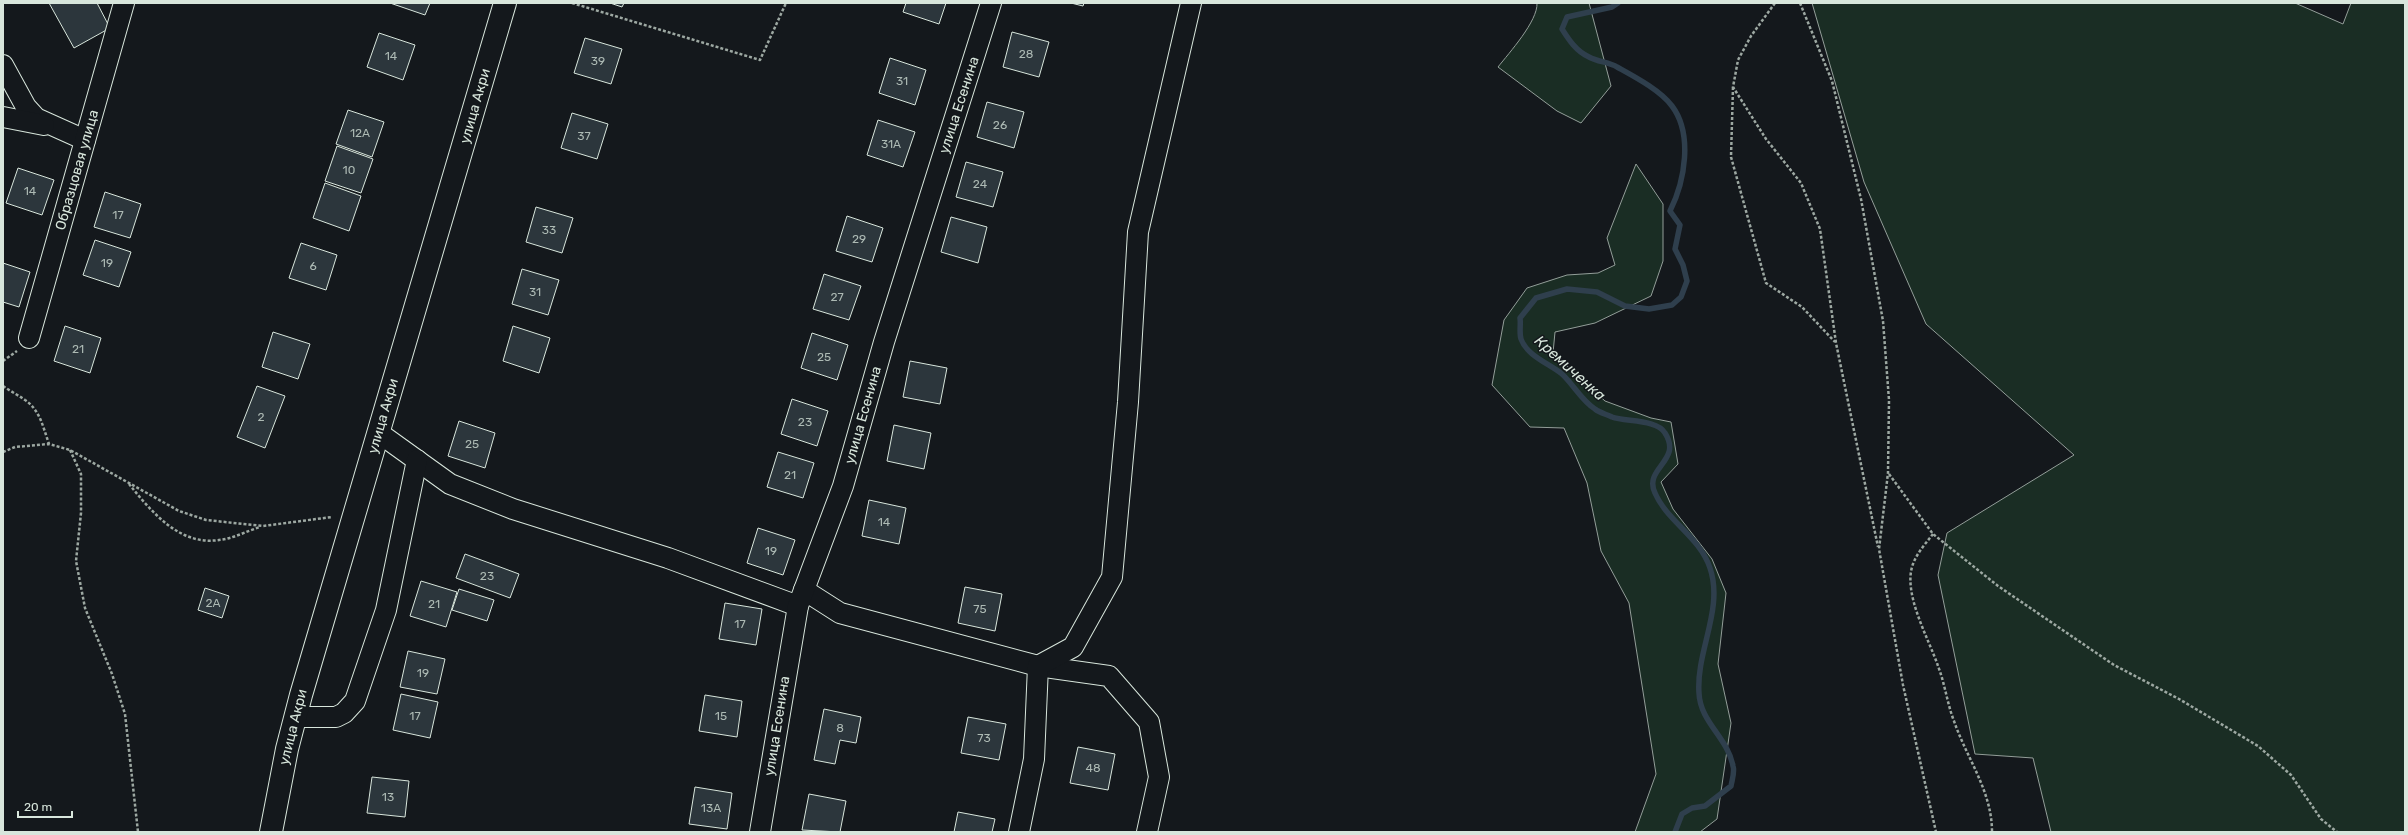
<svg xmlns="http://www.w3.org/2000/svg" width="2408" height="835" viewBox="0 0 2408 835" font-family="Rubik,sans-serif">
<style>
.green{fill:#1a2d24;stroke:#939e99}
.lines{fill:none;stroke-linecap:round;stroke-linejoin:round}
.stream{stroke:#2f3f4d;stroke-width:5.5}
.building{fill:#2c363c;stroke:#d8e6dc}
.minor-casing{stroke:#d8e6dc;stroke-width:22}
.major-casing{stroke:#d8e6dc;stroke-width:24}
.path{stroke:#9da8a2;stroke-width:2.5;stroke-dasharray:3 2;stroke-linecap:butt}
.minor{stroke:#14181c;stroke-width:20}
.major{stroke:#14181c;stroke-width:22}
.labels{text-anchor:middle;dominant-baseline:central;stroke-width:3;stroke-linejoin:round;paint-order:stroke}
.number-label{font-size:12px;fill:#adbab4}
.street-label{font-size:14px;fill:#d8e6dc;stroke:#14181c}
.water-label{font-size:15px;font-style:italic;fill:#d8e6dc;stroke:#14181c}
</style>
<rect width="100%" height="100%" fill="#14181c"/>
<!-- green -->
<g class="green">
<path d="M1537 3H1589L1611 86 1581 123 1557 111 1498 67C1509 53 1538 21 1537 3Z"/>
<path d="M1812 3H2295L2343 24 2351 3H2405V832H2051L2033 758 1975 754 1938 575 1947 533 2074 455 1926 324 1864 182Z"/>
<path d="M1636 164 1663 204V261L1651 296 1595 323 1555 332 1553 353 1605 401 1651 418 1671 422 1678 464 1661 482 1673 509 1712 559 1726 593 1718 664 1731 723 1717 819 1700 832H1635L1656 774 1629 603 1601 551 1587 483 1564 428 1530 427 1492 385 1504 320 1527 288 1567 275 1598 273 1615 265 1607 238Z"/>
</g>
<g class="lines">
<!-- stream -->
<path class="stream" d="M1618 3 1612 7 1567 17 1562 29C1569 40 1576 51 1589 57 1598 62 1609 62 1617 67 1635 77 1660 90 1672 106 1693 134 1685 181 1670 211L1680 225 1675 249 1683 265 1687 281 1681 297 1672 305 1649 309 1625 306 1597 292 1567 289 1536 298 1520 318C1521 324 1519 333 1521 339 1527 356 1550 364 1562 374 1573 384 1582 401 1595 409 1600 413 1606 414 1612 417 1625 422 1657 419 1665 433 1683 461 1643 468 1655 493 1667 521 1700 537 1710 568 1724 609 1696 651 1699 693 1700 722 1728 738 1733 766 1735 772 1732 780 1731 786L1705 806 1692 808 1682 814 1675 832"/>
</g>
<!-- building -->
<g class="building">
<path d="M49 3H97L110 28 74 48Z"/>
<path d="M390 3H430L425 15Z"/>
<path d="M610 3H624L622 7Z"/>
<path d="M906 3H946L939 24 903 12Z"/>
<path d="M1071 3H1084L1083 6Z"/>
<path d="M1012 32 1049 42 1039 77 1003 67Z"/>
<path d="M379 33 415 45 403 80 367 67Z"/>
<path d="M585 38 622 49 611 84 574 73Z"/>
<path d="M890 58 926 70 915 105 879 93Z"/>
<path d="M987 102 1024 112 1014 148 977 137Z"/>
<path d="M348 110 384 122 372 157 336 144Z"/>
<path d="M572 113 608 124 597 159 561 148Z"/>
<path d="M878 120 915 132 903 167 867 155Z"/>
<path d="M337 146 373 159 361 193 325 181Z"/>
<path d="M966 162 1003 172 993 207 956 197Z"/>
<path d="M18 168 54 180 42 215 6 203Z"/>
<path d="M325 183 361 196 349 231 313 218Z"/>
<path d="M105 192 141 204 130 238 94 227Z"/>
<path d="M536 207 573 218 562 253 526 242Z"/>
<path d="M847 216 883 228 872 262 836 251Z"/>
<path d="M951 217 987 227 978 263 941 252Z"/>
<path d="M95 240 131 252 119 287 83 275Z"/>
<path d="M301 243 337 255 326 290 289 278Z"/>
<path d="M3 263 30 272 19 307 3 302Z"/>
<path d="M522 269 559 280 548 315 512 304Z"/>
<path d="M824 274 861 286 849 320 813 309Z"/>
<path d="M65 326 101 338 90 373 54 361Z"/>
<path d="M513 326 550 338 539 373 503 361Z"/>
<path d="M273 332 310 344 298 379 262 367Z"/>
<path d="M812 333 848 345 837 380 801 368Z"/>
<path d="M910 361 947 368 940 404 903 397Z"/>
<path d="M257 386 285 396 265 448 237 437Z"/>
<path d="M792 399 828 411 817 446 781 434Z"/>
<path d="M459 421 495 433 485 468 448 456Z"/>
<path d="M894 425 931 433 924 469 887 461Z"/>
<path d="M778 452 814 463 803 498 767 487Z"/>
<path d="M869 500 906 508 899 544 862 536Z"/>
<path d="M758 528 795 540 783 575 747 563Z"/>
<path d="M465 554 519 574 510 598 456 578Z"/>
<path d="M421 581 457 592 446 627 410 616Z"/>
<path d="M965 587 1002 594 995 631 958 623Z"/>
<path d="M205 588 229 596 222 618 198 610Z"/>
<path d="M459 589 494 600 487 621 452 610Z"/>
<path d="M725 603 762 609 756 645 719 639Z"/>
<path d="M408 651 445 659 437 694 400 687Z"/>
<path d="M401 694 438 702 430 738 393 730Z"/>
<path d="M705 695 742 701 737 737 699 731Z"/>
<path d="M824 709 861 717 856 743 840 740 835 764 814 760Z"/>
<path d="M968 717 1006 724 999 760 961 753Z"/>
<path d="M1078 747 1115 754 1108 790 1070 783Z"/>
<path d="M372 777 409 781 405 817 367 813Z"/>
<path d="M695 787 732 793 727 829 689 824Z"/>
<path d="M809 794 846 801 840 832 802 830Z"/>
<path d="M958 812 995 819 992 832H954Z"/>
</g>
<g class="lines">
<!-- minor casing -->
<g class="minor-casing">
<g id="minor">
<path d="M3 65 26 107 36 118 85 140"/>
<path d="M3 117 44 125"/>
<path d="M29 338 124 3"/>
<path d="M379 433 450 484 513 509 668 558 798 606"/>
<path d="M804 590 840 613 1038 666 1109 676 1149 722 1159 777 1147 832"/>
<path d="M295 717H336L344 713 355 701 386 610 417 460"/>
<path d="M760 832 798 606 843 486 884 342 991 3"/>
<path d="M1019 832 1034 759 1038 666 1073 647 1112 577 1128 402 1138 232 1191 3"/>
</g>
</g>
<!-- major casing -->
<g class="major-casing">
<path id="major" d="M271 832 287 749 301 695 505 3"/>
</g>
<!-- path -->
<g class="path">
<path d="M572 3 760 60 786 3"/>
<path d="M1775 3 1751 36 1738 60 1733 87 1766 139 1801 183 1820 229 1836 343 1878 547"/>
<path d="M1800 3 1832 81 1861 199 1883 321 1889 400 1888 473 1879 549 1903 685 1936 832"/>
<path d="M1733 87 1731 157 1766 283 1802 307 1835 342"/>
<path d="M3 361 17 351"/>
<path d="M3 386C10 391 18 395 25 400 40 410 43 427 49 444"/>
<path d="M70 450 81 474V513L76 561 85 608 112 674 125 714 138 832"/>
<path d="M3 452 15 447 49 444 70 450 179 511 206 520 263 526 332 517"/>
<path d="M1889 474 1933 534 1998 586 2114 665 2179 699 2258 746 2291 775 2321 819 2337 832"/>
<path d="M129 484C151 511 179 546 219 540 232 539 247 531 260 527"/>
<path d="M1933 534C1926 543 1917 553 1913 564 1902 593 1929 639 1938 666 1945 684 1947 703 1954 721 1967 759 1992 791 1992 832"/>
</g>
<!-- minor -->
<use href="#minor" class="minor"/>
<!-- major -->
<use href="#major" class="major"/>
</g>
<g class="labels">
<!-- number labels -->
<g class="number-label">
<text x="1026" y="54">28</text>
<text x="391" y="56">14</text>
<text x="598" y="61">39</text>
<text x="902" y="81">31</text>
<text x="1000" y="125">26</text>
<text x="360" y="133">12А</text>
<text x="584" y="136">37</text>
<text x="891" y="144">31А</text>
<text x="349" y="170">10</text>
<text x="980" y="184">24</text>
<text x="30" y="191">14</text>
<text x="118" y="215">17</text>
<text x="549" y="230">33</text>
<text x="859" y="239">29</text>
<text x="107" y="263">19</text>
<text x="313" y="266">6</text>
<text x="535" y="292">31</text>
<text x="837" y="297">27</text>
<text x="78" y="349">21</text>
<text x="824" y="357">25</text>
<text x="261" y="417">2</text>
<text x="805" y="422">23</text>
<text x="472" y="444">25</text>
<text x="790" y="475">21</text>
<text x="884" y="522">14</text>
<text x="771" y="551">19</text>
<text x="487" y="576">23</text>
<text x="213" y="603">2А</text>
<text x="434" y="604">21</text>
<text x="980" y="609">75</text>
<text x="740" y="624">17</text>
<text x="423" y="673">19</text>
<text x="415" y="716">17</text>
<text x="721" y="716">15</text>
<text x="840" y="728">8</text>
<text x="984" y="738">73</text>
<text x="1093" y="768">48</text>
<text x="388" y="797">13</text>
<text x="711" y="808">13А</text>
</g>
<!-- street labels -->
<g class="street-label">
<text transform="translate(959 105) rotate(-72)">улица Есенина</text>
<text transform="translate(475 106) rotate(-74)">улица Акри</text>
<text transform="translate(77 170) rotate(-74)">Образцовая улица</text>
<text transform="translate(863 415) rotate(-74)">улица Есенина</text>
<text transform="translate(383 416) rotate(-74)">улица Акри</text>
<text transform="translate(777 726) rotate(-81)">улица Есенина</text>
<text transform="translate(293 727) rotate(-76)">улица Акри</text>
</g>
<!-- water labels -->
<g class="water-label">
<text transform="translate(1570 368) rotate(42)">Кремиченка</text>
</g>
</g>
<!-- border -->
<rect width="2408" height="835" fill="none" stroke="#d8e6dc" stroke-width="8"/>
<!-- scale -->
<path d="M18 811v6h54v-6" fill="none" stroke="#d8e6dc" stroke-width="2"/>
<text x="24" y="811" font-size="12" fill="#d8e6dc" stroke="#14181c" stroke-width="3" paint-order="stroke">20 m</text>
</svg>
